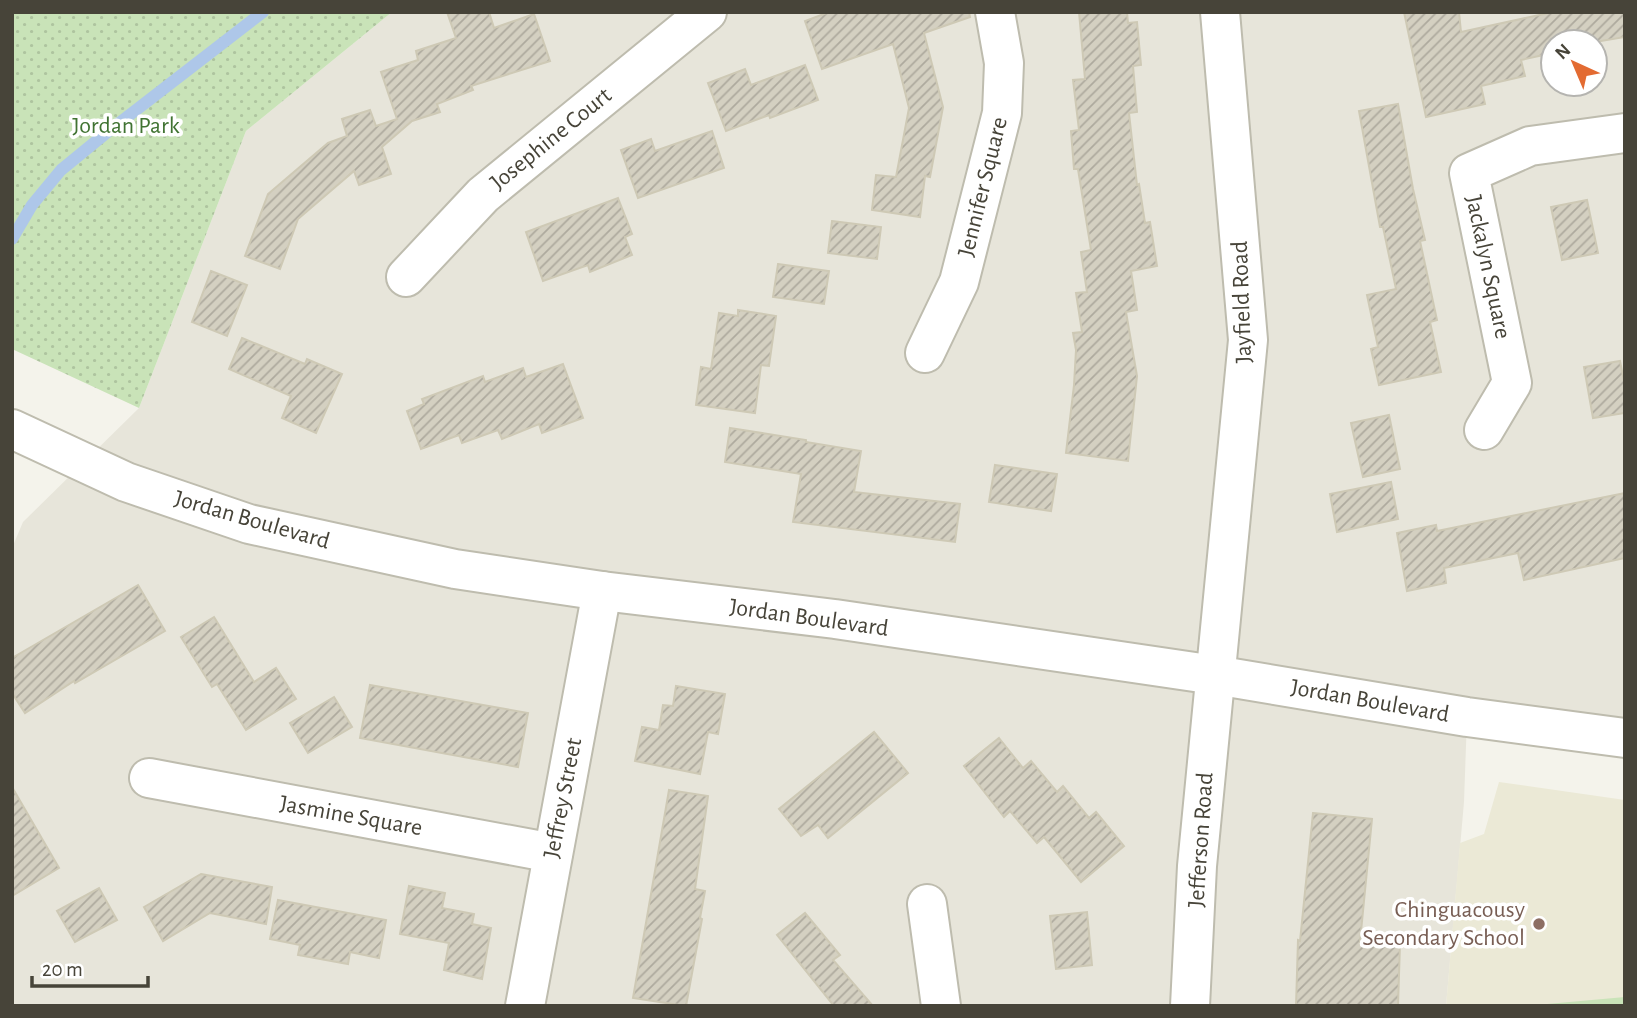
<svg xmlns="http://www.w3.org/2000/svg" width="1637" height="1018" viewBox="0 0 1637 1018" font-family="'Alegreya Sans',sans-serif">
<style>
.residential{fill:#e7e5da;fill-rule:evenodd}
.education{fill:#ebe9d6}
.grass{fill:url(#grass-dots)}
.pitch{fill:#c9e3b8}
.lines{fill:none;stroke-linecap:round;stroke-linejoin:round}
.stream{stroke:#aec7e9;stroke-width:12}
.building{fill:url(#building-hatch);stroke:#cec9b5;stroke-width:2}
.minor-casing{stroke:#bebcae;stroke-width:42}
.minor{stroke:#fff;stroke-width:38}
.education-dot{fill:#8d6e63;stroke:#fff;stroke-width:2.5}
.labels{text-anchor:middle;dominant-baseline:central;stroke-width:7;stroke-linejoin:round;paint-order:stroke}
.park-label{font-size:24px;fill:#407332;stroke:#fff}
.street-label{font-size:24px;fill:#474439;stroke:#fff}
.education-label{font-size:24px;fill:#785e54;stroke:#fff;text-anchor:end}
</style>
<defs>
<pattern id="grass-dots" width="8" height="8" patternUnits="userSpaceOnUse" patternTransform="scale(1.75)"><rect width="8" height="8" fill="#c9e3b8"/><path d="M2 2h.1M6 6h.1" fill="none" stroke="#aec49f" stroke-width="1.8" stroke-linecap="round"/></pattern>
<pattern id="building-hatch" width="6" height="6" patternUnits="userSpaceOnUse" patternTransform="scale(1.75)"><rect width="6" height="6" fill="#d4d0c1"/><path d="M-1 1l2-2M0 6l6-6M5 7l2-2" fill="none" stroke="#aeaa9e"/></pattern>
</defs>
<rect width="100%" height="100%" fill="#f4f3eb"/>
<!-- residential -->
<path class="residential" d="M392 12H1625V738L1467 718 1464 802 1446 1006H12V548L23 522 139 408 246 131ZM1553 42H1595V84H1553Z"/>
<!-- education -->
<path class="education" d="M1499 782 1625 800V1006H1446L1460 843 1484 834Z"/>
<!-- grass -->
<path class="grass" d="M12 12H392L246 131 139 408 12 349Z"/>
<!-- pitch -->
<path class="pitch" d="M1625 997V1006H1525Z"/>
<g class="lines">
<!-- stream -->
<path class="stream" d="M12 239 32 205 61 170 105 134 263 12"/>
</g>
<!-- building -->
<g class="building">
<path d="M447 12H489L494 28 534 14 550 61 471 86 473 90 437 104 440 112 412 121 382 147 391 174 359 185 354 171 298 219 280 269 245 256 268 194 328 143 347 136 342 119 370 110 376 126 397 119 381 72 418 60 416 51 456 38Z"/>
<path d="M829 12H969L970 17 924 33 943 107 930 177 925 176 920 217 872 210 876 175 896 177 909 108 893 44 822 69 805 21Z"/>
<path d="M1079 12H1127L1128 23 1137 22 1141 65 1133 66 1137 112 1129 113 1137 185 1139 184 1145 223 1150 222 1157 266 1131 271 1137 310 1126 312 1137 376 1128 461 1066 453 1074 385 1076 350 1073 333 1082 332 1076 293 1087 292 1081 252 1091 250 1078 169H1074L1071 131 1079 130 1073 80 1085 79Z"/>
<path d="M1404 12H1459L1461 32 1553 12H1625V37L1595 42H1553V53L1521 60 1525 76 1481 86 1485 104 1426 117Z"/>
<path d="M805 65 818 100 770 118 769 115 726 131 708 83 745 69 751 85Z"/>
<path d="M1398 104 1413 189 1425 240 1420 241 1437 320 1430 322 1441 372 1379 385 1371 349 1378 347 1367 295 1396 289 1383 227H1380L1359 111Z"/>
<path d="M712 131 724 168 638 198 621 150 651 139 655 151Z"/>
<path d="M618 198 632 234 625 237 632 255 590 272 588 265 543 281 526 232Z"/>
<path d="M1587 200 1598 253 1562 260 1551 207Z"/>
<path d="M832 221 881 227 877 259 828 253Z"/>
<path d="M778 264 829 271 824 304 773 297Z"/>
<path d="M211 271 247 285 227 336 192 322Z"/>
<path d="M738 310 776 316 769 366 761 365 755 413 696 405 701 367 711 369 719 313 738 316Z"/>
<path d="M242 338 305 364 307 359 342 374 316 433 282 418 291 396 229 369Z"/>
<path d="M1620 361 1625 386V413L1593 418 1584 367Z"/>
<path d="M563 364 583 418 542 433 539 424 502 439 498 430 462 443 459 435 421 449 407 411 424 404 422 399 483 376 485 382 523 368 526 377Z"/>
<path d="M1389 415 1400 469 1363 477 1351 423Z"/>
<path d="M730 428 806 440V442L861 451 854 492 960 504 955 542 793 522 801 474 725 462Z"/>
<path d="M995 465 1057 474 1051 511 989 502Z"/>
<path d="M1391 482 1398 519 1337 532 1330 494Z"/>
<path d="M1625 493V558L1524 580 1518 553 1444 568 1446 583 1407 591 1397 533 1436 525 1437 531Z"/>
<path d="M138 585 165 631 75 683 74 681 25 713 12 693V658Z"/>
<path d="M214 617 254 682 276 668 296 699 246 730 217 684 212 687 181 637Z"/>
<path d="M370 685 528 713 518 767 360 738Z"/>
<path d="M676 686 725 694 718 734 708 732 700 774 635 761 642 727 659 730 663 705 673 706Z"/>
<path d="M334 697 352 727 308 753 290 723Z"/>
<path d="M874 732 908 773 828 838 818 825 801 836 779 809Z"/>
<path d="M999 738 1023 768 1031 761 1057 792 1063 786 1089 818 1096 812 1124 846 1081 882 1044 837 1037 843 1010 811 1004 817 964 766Z"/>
<path d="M12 787 59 868 12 896Z"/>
<path d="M669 790 708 796 695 889 705 891 700 918 702 919 686 1006 633 998Z"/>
<path d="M1313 813 1372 819 1360 942 1400 943 1398 1006H1296L1298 940 1300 941Z"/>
<path d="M201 874 272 887 266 924 210 913 163 941 144 907Z"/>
<path d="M409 886 445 893 442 908 474 914 472 924 491 928 482 979 444 970 449 943 400 934Z"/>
<path d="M99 888 117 920 75 942 57 911Z"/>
<path d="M278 900 386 920 379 958 350 952 348 964 298 955 300 945 270 939Z"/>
<path d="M1087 912 1092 965 1056 969 1050 916Z"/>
<path d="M805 913 840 955 833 960 873 1006H834L777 935Z"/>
</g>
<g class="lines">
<!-- minor casing -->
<g class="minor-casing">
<g id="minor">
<path d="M406 277 483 195 707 12"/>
<path d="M925 353 959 282 1002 113 1004 63 995 12"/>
<path d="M12 429 126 482 249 524 455 569 602 591 835 619 1215 675 1467 717 1625 738"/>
<path d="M1484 430 1512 383 1469 173 1530 146 1625 133"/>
<path d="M149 778 553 853"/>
<path d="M927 904 941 1006"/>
<path d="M525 1006 602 591"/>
<path d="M1190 1006 1197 866 1248 340 1220 12"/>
</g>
</g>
<!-- minor -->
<use href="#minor" class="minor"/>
</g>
<!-- markers -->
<circle class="education-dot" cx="1539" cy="924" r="7"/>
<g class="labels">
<!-- park labels -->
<g class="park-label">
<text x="126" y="126">Jordan Park</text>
</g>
<!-- street labels -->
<g class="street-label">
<text transform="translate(551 139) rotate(-39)">Josephine Court</text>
<text transform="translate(983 187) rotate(-76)">Jennifer Square</text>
<text transform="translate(1488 267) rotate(78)">Jackalyn Square</text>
<text transform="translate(1242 302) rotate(-92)">Jayfield Road</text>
<text transform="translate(252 520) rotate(16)">Jordan Boulevard</text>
<text transform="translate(809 618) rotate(8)">Jordan Boulevard</text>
<text transform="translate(1370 701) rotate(10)">Jordan Boulevard</text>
<text transform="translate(563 798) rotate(-79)">Jeffrey Street</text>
<text transform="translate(351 816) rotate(10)">Jasmine Square</text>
<text transform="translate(1201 840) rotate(-86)">Jefferson Road</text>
</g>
<!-- education labels -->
<g class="education-label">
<text x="1525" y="910">Chinguacousy<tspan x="1525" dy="28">Secondary School</tspan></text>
</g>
</g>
<!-- border -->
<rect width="1637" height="1018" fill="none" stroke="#474439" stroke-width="28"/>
<!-- north arrow -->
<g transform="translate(1574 63) rotate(316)"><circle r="33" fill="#ffffff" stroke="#b5b4b0" stroke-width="2"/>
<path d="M0-5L12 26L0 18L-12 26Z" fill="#e36b32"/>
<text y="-10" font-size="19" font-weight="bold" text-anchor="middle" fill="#474439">N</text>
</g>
<!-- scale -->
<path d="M32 976v10h116v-10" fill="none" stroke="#474439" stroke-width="3.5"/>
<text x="42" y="976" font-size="21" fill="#474439" stroke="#ffffff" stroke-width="5" paint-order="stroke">20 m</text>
</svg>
